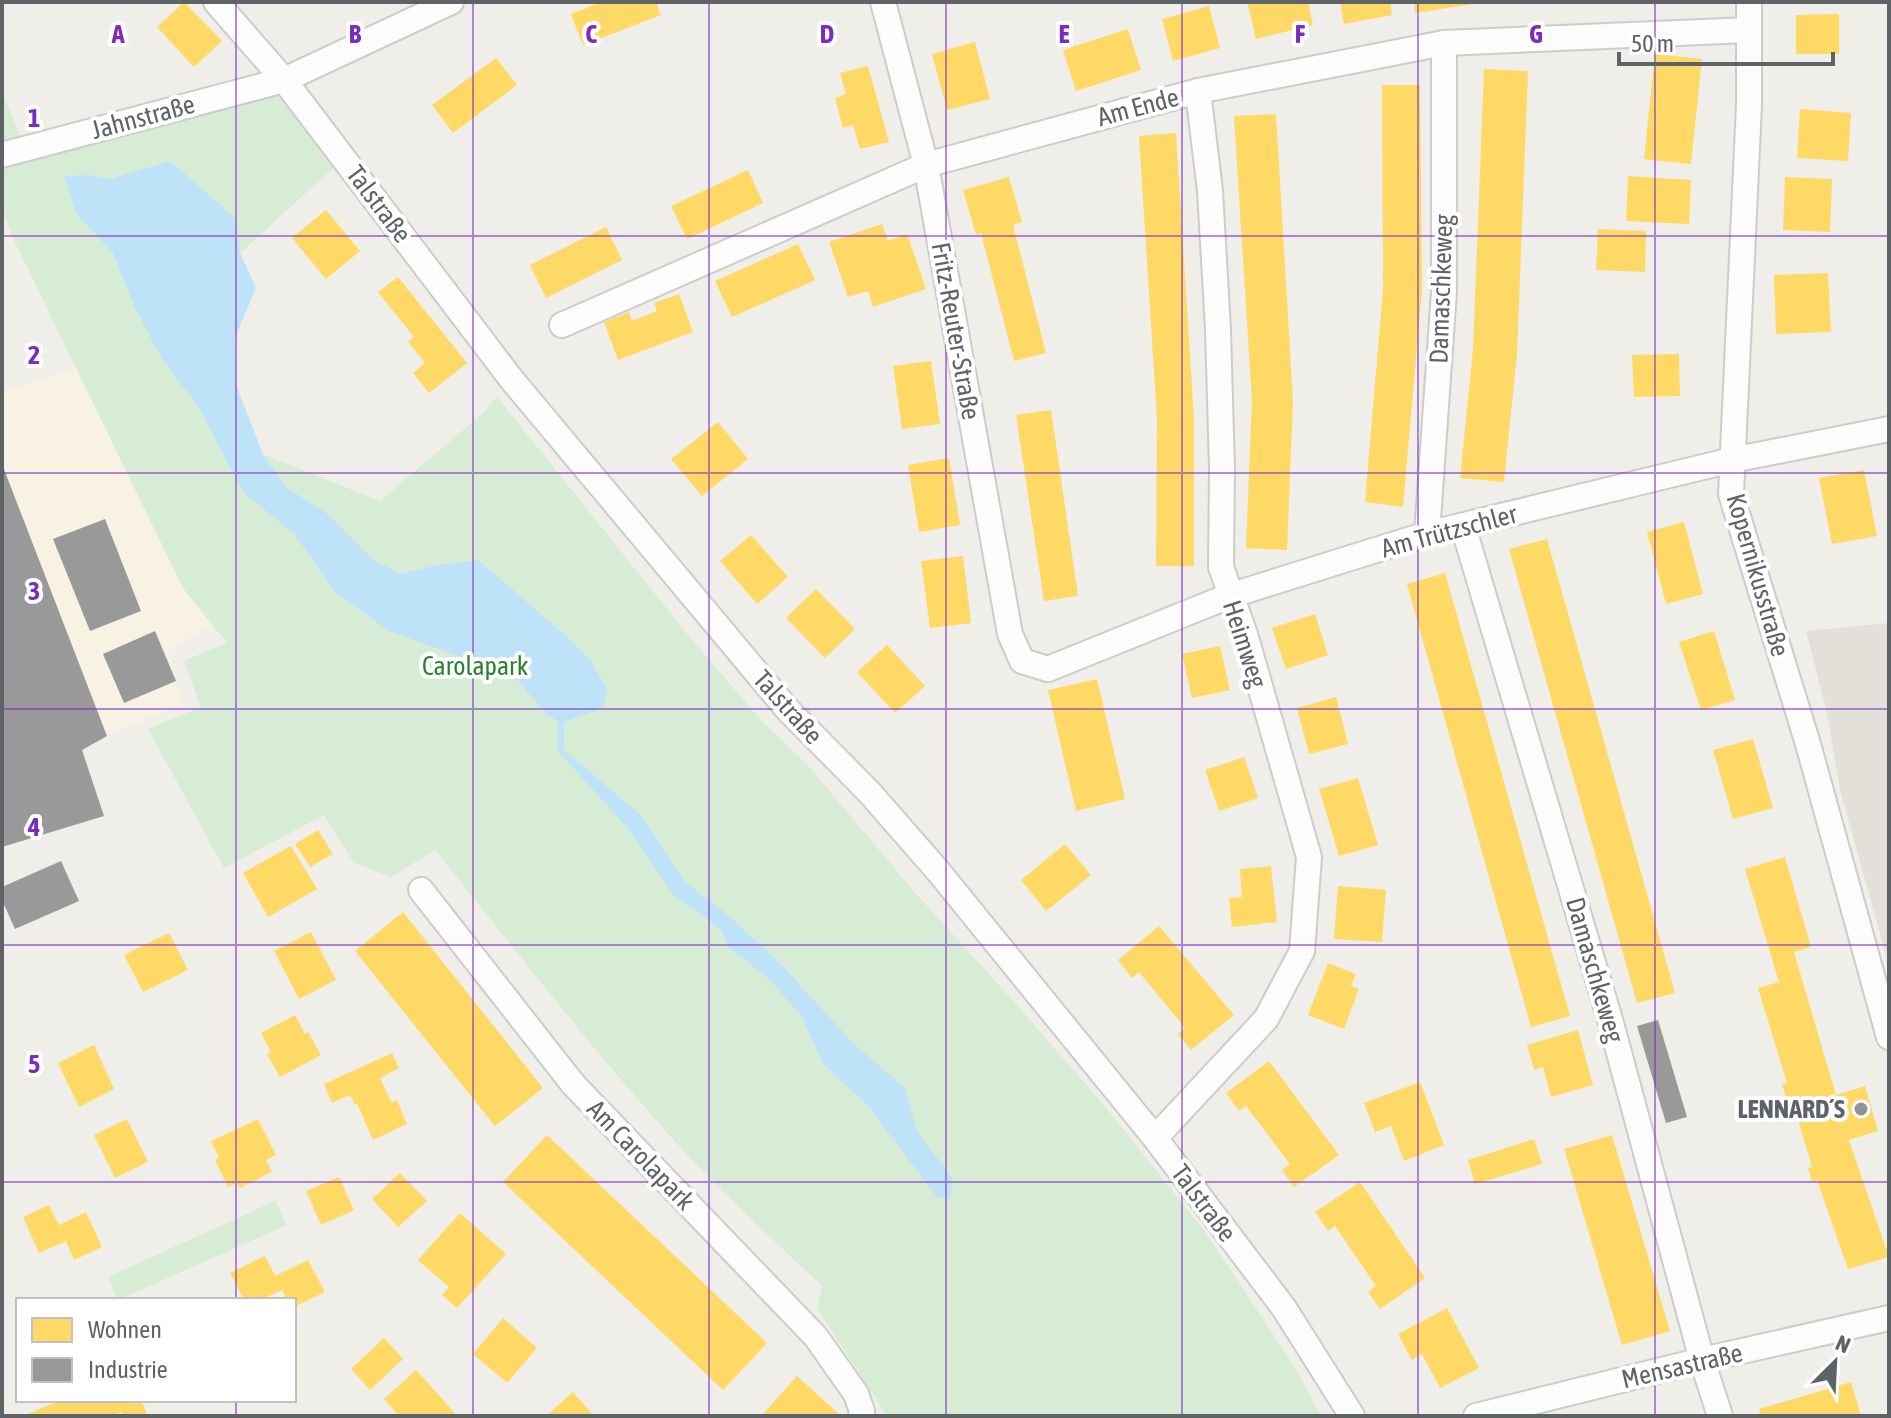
<svg xmlns="http://www.w3.org/2000/svg" width="1891" height="1418" viewBox="0 0 1891 1418" font-family="'Asap Condensed',sans-serif">
<style>
.commercial{fill:#f8f2e3}
.education{fill:#e2e0d9}
.green{fill:#d7ecd4}
.water{fill:#bee3f8}
.homes{fill:#ffd966}
.industry{fill:#999}
.lines{fill:none;stroke-linecap:round;stroke-linejoin:round}
.minor-casing{stroke:#cccccb;stroke-width:28}
.minor{stroke:#fdfcfc;stroke-width:24}
.grid{fill:none;stroke:#7b2cbf;stroke-width:2;stroke-opacity:0.55}
.poi-dot{fill:#919495;stroke:#fff;stroke-width:3}
.labels{text-anchor:middle;dominant-baseline:central;stroke-width:8;stroke-linejoin:round;paint-order:stroke}
.street-label{font-size:26px;fill:#5e6368;stroke:#fff}
.park-label{font-size:26px;fill:#2c812c;stroke:#fff}
.poi-label{font-size:26px;font-weight:bold;fill:#5e6368;stroke:#fff;text-anchor:end}
.grid-label{font-size:26px;text-anchor:middle;font-weight:bold;fill:#7b2cbf;stroke:#fff;stroke-width:8;stroke-linejoin:round;paint-order:stroke}
</style>
<rect width="100%" height="100%" fill="#efeee9"/>
<!-- commercial -->
<path class="commercial" d="M76 368 183 588 213 625 168 651 182 705 2 776V392Z"/>
<!-- education -->
<path class="education" d="M1889 623V966L1840 790 1827 713 1806 631Z"/>
<!-- green -->
<g class="green">
<path d="M284 80 344 158 240 253 256 288 235 337 236 385 263 454 380 501 482 414 497 397 692 640 759 718 812 770 911 888 1024 1013 1107 1109 1206 1233 1296 1369 1321 1416H887L817 1308 822 1286C767 1235 712 1183 662 1127 583 1038 510 943 435 850L391 877 354 863 324 815 224 868 148 729 201 707 184 661 227 643 183 588 13 238 2 206V93L26 148Z"/>
<path d="M275 1201 287 1225 118 1300 108 1277Z"/>
</g>
<!-- water -->
<path class="water" d="M170 161 234 217 240 253 256 288 235 337 236 385 263 455 286 487 329 515 373 560 400 574 438 565 478 560 555 626 590 660 607 688 603 708 564 722V750L642 816 683 880 734 920 783 966 851 1041 905 1088 917 1131 953 1179 950 1199 938 1198 867 1105 823 1064 803 1019 770 980 728 947 721 929 674 896 629 830 558 751V721L547 715 509 670 455 655 389 631 335 592 295 535 243 492 198 406 163 361 134 306 113 253 76 213 64 176 89 175 110 179Z"/>
<!-- homes -->
<g class="homes">
<path d="M184 2 222 41 194 67 157 27Z"/>
<path d="M601 2H656L661 15 583 45 571 14Z"/>
<path d="M1247 2H1308L1313 25 1256 39Z"/>
<path d="M1340 2H1390L1392 15 1344 24Z"/>
<path d="M1414 2H1473L1474 4 1415 13Z"/>
<path d="M1209 6 1220 48 1173 61 1162 19Z"/>
<path d="M1839 14V54H1796V15Z"/>
<path d="M1128 29 1141 70 1076 91 1063 50Z"/>
<path d="M975 42 990 99 947 110 932 54Z"/>
<path d="M1655 54 1702 59 1691 164 1644 159Z"/>
<path d="M496 58 517 85 453 133 432 105Z"/>
<path d="M868 66 889 142 860 149 853 125 843 128 835 98 846 94 840 73Z"/>
<path d="M1484 69 1528 71 1517 354 1504 482 1460 478 1473 349Z"/>
<path d="M1382 85H1420L1422 289 1403 507 1365 502 1383 289Z"/>
<path d="M1800 109 1851 113 1848 161 1797 158Z"/>
<path d="M1276 114 1293 401 1287 550 1246 548 1252 401 1234 116Z"/>
<path d="M1176 133 1194 419V566H1156L1157 419 1139 136Z"/>
<path d="M748 170 763 203 687 239 671 206Z"/>
<path d="M1628 176 1691 180 1689 224 1626 221Z"/>
<path d="M1009 177 1022 222 1013 225 1046 353 1014 361 981 233 976 235 963 190Z"/>
<path d="M1785 177 1832 179 1830 232 1783 230Z"/>
<path d="M326 210 360 251 326 279 292 238Z"/>
<path d="M882 224 888 241 907 234 926 289 873 307 868 291 848 297 829 242Z"/>
<path d="M606 227 622 260 546 298 530 265Z"/>
<path d="M1598 229 1646 231 1645 272 1596 270Z"/>
<path d="M798 244 815 280 732 317 715 281Z"/>
<path d="M1828 273 1831 332 1776 334 1774 275Z"/>
<path d="M398 277 467 363 429 393 413 373 425 363 408 342 414 337 378 292Z"/>
<path d="M679 294 693 332 618 360 604 322 629 312 632 321 657 311 654 303Z"/>
<path d="M1679 354 1680 396 1634 397 1632 355Z"/>
<path d="M931 361 940 424 902 429 893 366Z"/>
<path d="M1051 410 1078 596 1044 601 1016 415Z"/>
<path d="M718 422 748 459 702 496 671 459Z"/>
<path d="M949 458 960 525 919 532 908 465Z"/>
<path d="M1864 470 1877 536 1832 544 1819 478Z"/>
<path d="M1684 522 1703 594 1666 604 1647 532Z"/>
<path d="M751 535 788 577 757 604 720 561Z"/>
<path d="M1547 539 1675 993 1637 1003 1509 549Z"/>
<path d="M963 556 971 623 930 628 921 561Z"/>
<path d="M1445 573 1570 1016 1531 1027 1407 584Z"/>
<path d="M816 589 855 629 825 658 786 618Z"/>
<path d="M1315 614 1328 655 1286 669 1272 628Z"/>
<path d="M1714 631 1735 700 1701 710 1679 642Z"/>
<path d="M887 645 925 686 895 713 857 672Z"/>
<path d="M1220 646 1230 690 1192 698 1182 654Z"/>
<path d="M1097 679 1125 799 1076 811 1048 690Z"/>
<path d="M1336 697 1348 744 1309 754 1297 708Z"/>
<path d="M1753 739 1773 808 1733 819 1713 750Z"/>
<path d="M1244 757 1258 798 1219 811 1205 770Z"/>
<path d="M1358 778 1378 845 1339 856 1319 789Z"/>
<path d="M318 830 333 854 310 867 295 844Z"/>
<path d="M1065 844 1091 875 1046 911 1021 880Z"/>
<path d="M291 846 317 889 268 917 243 873Z"/>
<path d="M1785 857 1811 947 1794 952 1836 1095 1865 1086 1878 1131 1849 1140 1889 1257 1848 1269 1817 1180 1812 1182 1808 1168 1812 1167 1791 1096 1786 1097 1782 1084 1787 1083 1758 988 1779 982 1745 869Z"/>
<path d="M1271 866 1277 922 1232 927 1229 898 1242 897 1240 869Z"/>
<path d="M1338 886 1386 890 1382 942 1334 939Z"/>
<path d="M403 912 543 1088 495 1126 355 951Z"/>
<path d="M1159 926 1234 1015 1191 1050 1178 1034 1185 1028 1139 972 1132 978 1118 960Z"/>
<path d="M311 932 336 980 299 999 274 951Z"/>
<path d="M169 933 188 970 143 992 124 955Z"/>
<path d="M1328 963 1356 974 1351 986 1359 989 1344 1029 1308 1015Z"/>
<path d="M295 1015 305 1034 308 1032 321 1055 280 1077 267 1054 271 1052 261 1033Z"/>
<path d="M1578 1030 1593 1085 1551 1097 1543 1067 1534 1070 1527 1045Z"/>
<path d="M94 1045 114 1089 79 1107 58 1063Z"/>
<path d="M392 1053 399 1068 380 1078 391 1102 397 1100 407 1124 373 1140 357 1103 355 1105 350 1095 332 1103 324 1084Z"/>
<path d="M1269 1061 1339 1155 1294 1187 1282 1170 1290 1164 1246 1106 1239 1111 1226 1093Z"/>
<path d="M1420 1082 1444 1145 1404 1161 1391 1126 1375 1132 1364 1103Z"/>
<path d="M127 1119 148 1162 115 1178 94 1135Z"/>
<path d="M258 1119 276 1155 266 1160 272 1172 240 1188 237 1183 228 1187 215 1160 219 1158 211 1141Z"/>
<path d="M547 1135 767 1343 723 1390 503 1182Z"/>
<path d="M1612 1135 1670 1331 1622 1345 1564 1149Z"/>
<path d="M1534 1139 1542 1164 1475 1184 1468 1160Z"/>
<path d="M400 1173 427 1201 398 1227 372 1199Z"/>
<path d="M339 1177 354 1210 321 1225 306 1191Z"/>
<path d="M1360 1182 1425 1278 1380 1309 1368 1292 1376 1286 1335 1226 1328 1231 1315 1212Z"/>
<path d="M49 1205 59 1225 86 1212 102 1247 74 1260 66 1241 39 1253 23 1217Z"/>
<path d="M460 1213 506 1254 457 1308 442 1295 449 1287 418 1260Z"/>
<path d="M265 1256 275 1276 308 1260 325 1292 294 1307V1300H287L282 1290 260 1300H244L230 1273Z"/>
<path d="M1447 1308 1479 1368 1440 1388 1422 1354 1412 1360 1398 1334Z"/>
<path d="M503 1318 537 1348 507 1383 473 1354Z"/>
<path d="M384 1338 403 1359 370 1390 351 1369Z"/>
<path d="M416 1370 445 1402 457 1416H399L384 1399Z"/>
<path d="M797 1376 841 1416H761Z"/>
<path d="M1851 1382 1861 1416H1761L1759 1409Z"/>
<path d="M573 1392 594 1416H546Z"/>
<path d="M61 1400H141L148 1416H123L121 1412 112 1416H23Z"/>
</g>
<!-- industry -->
<g class="industry">
<path d="M2 464 107 736 82 750 104 816 2 847Z"/>
<path d="M105 519 141 611 90 631 53 539Z"/>
<path d="M155 631 176 681 124 703 103 654Z"/>
<path d="M61 861 79 901 15 929 2 900V887Z"/>
<path d="M1658 1020 1687 1117 1666 1123 1637 1026Z"/>
</g>
<g class="lines">
<!-- minor casing -->
<g class="minor-casing">
<g id="minor">
<path d="M216 2 284 80 512 380 788 710 869 792 938 871 1155 1138 1284 1308 1352 1416"/>
<path d="M883 2 926 165 1010 634 1022 661 1048 669 1229 596 1427 534 1732 460 1889 429"/>
<path d="M1749 2V105L1731 494 1808 744 1889 1037"/>
<path d="M2 155 284 80 451 2"/>
<path d="M562 325 926 165 1198 91 1444 43 1749 30"/>
<path d="M1463 526 1611 1023 1702 1360 1720 1416"/>
<path d="M1427 534 1444 292V43"/>
<path d="M421 890 573 1084 816 1337 856 1394 862 1411 861 1416"/>
<path d="M1155 1138 1266 1019 1302 951 1309 857 1245 634 1221 567 1222 469 1218 329 1210 191 1198 91"/>
<path d="M1476 1416 1702 1360 1889 1318"/>
</g>
</g>
<!-- minor -->
<use href="#minor" class="minor"/>
</g>
<!-- grid -->
<path class="grid" d="M236 2V1300M473 2V1416M709 2V1416M946 2V1416M1182 2V1416M1418 2V1416M1655 2V1416M2 236H1889M2 473H1889M2 709H1889M2 945H1889M2 1182H1889M236 1400V1416"/>
<!-- markers -->
<circle class="poi-dot" cx="1861" cy="1109" r="8"/>
<g class="labels">
<!-- street labels -->
<g class="street-label">
<text transform="translate(1138 107) rotate(-15)">Am Ende</text>
<text transform="translate(143 117) rotate(-15)">Jahnstraße</text>
<text transform="translate(379 204) rotate(53)">Talstraße</text>
<text transform="translate(1441 289) rotate(-88)">Damaschkeweg</text>
<text transform="translate(956 331) rotate(80)">Fritz-Reuter-Straße</text>
<text transform="translate(1449 531) rotate(-15)">Am Trützschler</text>
<text transform="translate(1758 575) rotate(74)">Kopernikusstraße</text>
<text transform="translate(1245 644) rotate(72)">Heimweg</text>
<text transform="translate(788 707) rotate(48)">Talstraße</text>
<text transform="translate(1595 970) rotate(74)">Damaschkeweg</text>
<text transform="translate(641 1155) rotate(46)">Am Carolapark</text>
<text transform="translate(1204 1203) rotate(53)">Talstraße</text>
<text transform="translate(1682 1366) rotate(-13)">Mensastraße</text>
</g>
<!-- park labels -->
<g class="park-label">
<text x="475" y="666">Carolapark</text>
</g>
<!-- poi labels -->
<g class="poi-label">
<text x="1845" y="1109">LENNARD´S</text>
</g>
</g>
<g class="grid-label">
<text x="118" y="43">A</text>
<text x="355" y="43">B</text>
<text x="591" y="43">C</text>
<text x="827" y="43">D</text>
<text x="1064" y="43">E</text>
<text x="1300" y="43">F</text>
<text x="1536" y="43">G</text>
<text x="34" y="127">1</text>
<text x="34" y="364">2</text>
<text x="34" y="600">3</text>
<text x="34" y="836">4</text>
<text x="34" y="1073">5</text>
</g>
<!-- border -->
<rect width="1891" height="1418" fill="none" stroke="#5e6368" stroke-width="8"/>
<!-- legend -->
<rect x="16" y="1298" width="280" height="104" fill="#ffffff" stroke="#bfc1c3" stroke-width="2"/>
<rect x="32" y="1318" width="40" height="24" fill="#ffd966" stroke="#bfc1c3" stroke-width="2"/>
<text x="88" y="1338" font-size="24" fill="#5e6368">Wohnen</text>
<rect x="32" y="1358" width="40" height="24" fill="#999999" stroke="#bfc1c3" stroke-width="2"/>
<text x="88" y="1378" font-size="24" fill="#5e6368">Industrie</text>
<!-- north arrow -->
<g transform="translate(1835 1362) rotate(24)" stroke="#ffffff" stroke-width="6" paint-order="stroke">
<path d="M0-6L14 30L0 20L-14 30Z" fill="#5e6368"/>
<text y="-12" font-size="22" font-weight="bold" text-anchor="middle" fill="#5e6368">N</text>
</g>
<!-- scale -->
<path d="M1619 52v12h214v-12" fill="none" stroke="#5e6368" stroke-width="4"/>
<text x="1631" y="52" font-size="24" fill="#5e6368" stroke="#ffffff" stroke-width="6" paint-order="stroke">50 m</text>
</svg>
